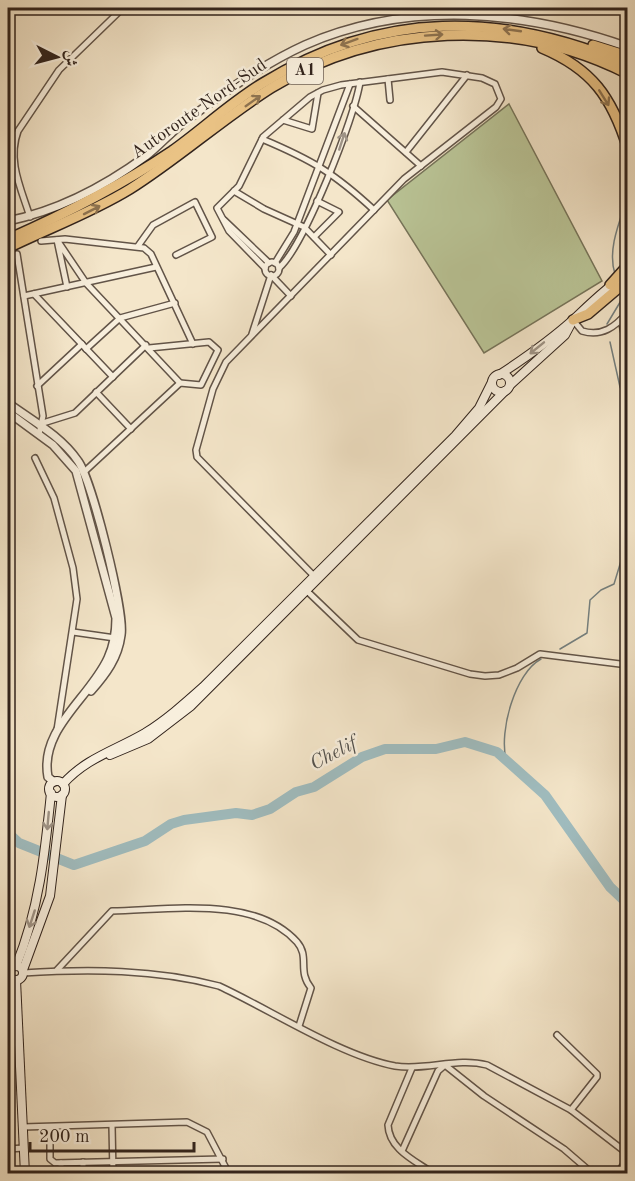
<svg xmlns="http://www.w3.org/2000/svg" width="635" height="1181" viewBox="0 0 635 1181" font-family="'Old Standard TT',Amiri,serif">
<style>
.pitch{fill:#bac597;stroke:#76745a;stroke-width:1.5}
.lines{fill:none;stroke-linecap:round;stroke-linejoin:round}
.stream{stroke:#747f7e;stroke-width:1.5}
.river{stroke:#a0bdc0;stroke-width:10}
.minor-casing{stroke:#625448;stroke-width:8}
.tertiary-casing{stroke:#625448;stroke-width:10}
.secondary-casing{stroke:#31231c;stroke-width:10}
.motorway-casing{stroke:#31231c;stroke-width:12}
.minor{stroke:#f8efdd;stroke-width:5}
.tertiary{stroke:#f8efdd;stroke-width:7}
.secondary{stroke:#f8efdd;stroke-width:8}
.motorway{stroke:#eac385;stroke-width:9}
.oneway{stroke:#8e7350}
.oneway2{stroke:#9e9386}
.labels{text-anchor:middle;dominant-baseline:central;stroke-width:5;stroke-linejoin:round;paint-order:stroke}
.shield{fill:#f8efdd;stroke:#6d6056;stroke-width:1.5}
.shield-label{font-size:16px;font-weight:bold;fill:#31231c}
.street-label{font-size:18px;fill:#31231c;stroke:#f8efdd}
.water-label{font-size:20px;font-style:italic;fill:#52514d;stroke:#f8efdd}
</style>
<rect width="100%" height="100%" fill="#f4e6ca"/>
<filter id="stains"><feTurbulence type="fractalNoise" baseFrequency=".00333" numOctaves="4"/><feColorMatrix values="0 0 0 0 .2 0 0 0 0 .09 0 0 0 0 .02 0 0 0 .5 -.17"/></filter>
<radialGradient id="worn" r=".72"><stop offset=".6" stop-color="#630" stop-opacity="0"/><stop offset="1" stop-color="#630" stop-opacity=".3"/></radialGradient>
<!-- pitch -->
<path class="pitch" d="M509 104 602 281 484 353 387 200Z"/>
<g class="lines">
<!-- stream -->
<g class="stream">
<path d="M615 274C608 253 617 228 624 208"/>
<path d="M607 324 625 294"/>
<path d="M610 342 620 387 628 405"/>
<path d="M560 649 587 633 590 600 601 590 614 584 621 561 628 553"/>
<path d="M506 759C499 731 515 673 541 659"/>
</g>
<!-- river -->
<path class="river" d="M8 833 19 843 74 865 145 841 171 824 184 820 236 813 252 815 270 809 296 792 314 787 362 757 385 749H436L465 742 497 752 545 795 610 887 628 904"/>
<!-- minor casing -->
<g class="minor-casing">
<g id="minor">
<path d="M388 79 390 100"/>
<path d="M353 106 421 166"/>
<path d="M283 120 312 129 318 93"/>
<path d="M262 139C312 160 334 173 374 210"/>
<path d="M406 152 467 75"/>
<path d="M234 191 264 209 304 227 331 255"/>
<path d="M30 217C21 188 7 161 18 131L59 70 123 8"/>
<path d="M224 220 269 263"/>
<path d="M314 237 339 212 317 201"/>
<path d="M41 241 65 239 144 248 151 254 193 344"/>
<path d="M138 246 153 225 195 202 212 237 176 255"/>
<path d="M17 254 43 416 39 434"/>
<circle cx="272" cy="269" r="7"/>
<path d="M275 263 294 232 350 84"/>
<path d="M265 268 229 231 217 208 239 186 263 137 310 97 323 90 341 85 442 72 482 78 495 84 501 99 496 107 404 179 226 362 213 389 196 450 197 457 315 577"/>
<path d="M279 268C304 246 355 117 360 82"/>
<path d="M271 275 291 296"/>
<path d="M67 287 57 240 86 283 180 383"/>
<path d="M34 294 113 377"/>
<path d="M24 296 156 267"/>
<path d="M573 320 582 331C602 337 615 327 628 312"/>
<path d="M621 320 628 350"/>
<path d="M252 334 271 275"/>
<path d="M86 349 120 318 175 303"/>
<path d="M37 386 82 344"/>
<path d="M96 392 131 429"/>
<path d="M43 423 75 413 146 345"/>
<path d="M35 458 54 498 73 568 77 599 57 730"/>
<path d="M83 473 180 383 201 385 218 350 209 342 149 348"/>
<path d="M307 591 358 640 470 674 485 676 499 675 517 668 540 654 628 665"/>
<path d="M73 632 115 638"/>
<path d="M57 970 112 911C169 910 255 895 297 942 310 957 297 971 311 988L299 1026"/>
<path d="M23 973C88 969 156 969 219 986 271 1010 341 1056 395 1066 426 1071 457 1057 487 1065L571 1110 628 1154"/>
<path d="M557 1035 597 1074V1077L571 1110"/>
<path d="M412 1068 388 1125C389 1150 416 1161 434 1174"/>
<path d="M112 1126 113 1174"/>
<path d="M23 1127 187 1122 207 1132 229 1174"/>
<path d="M50 1128V1159L55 1163 223 1159"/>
<path d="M8 1149 24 1148"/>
<path d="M402 1151 438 1071 445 1065 484 1096 564 1149 593 1174"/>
<path d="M83 1162V1174"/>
<path d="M61 1163V1174"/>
<path d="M617 1174 628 1158"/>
</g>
</g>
<!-- tertiary casing -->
<g class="tertiary-casing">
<g id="tertiary">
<path d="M8 221C57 211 105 186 146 156 159 146 170 133 183 123 222 94 261 65 305 45 408 0 523 10 628 47"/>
<path d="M8 403C33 421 61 436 78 461 92 480 125 613 121 635 118 658 106 674 91 691"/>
<path d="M8 412 53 445 76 471 116 618C116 632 114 645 108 658 90 698 39 729 48 777L54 782"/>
<path d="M8 970 11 969"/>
<path d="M8 979H12"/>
</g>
</g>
<!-- secondary casing -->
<g class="secondary-casing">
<g id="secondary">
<circle cx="501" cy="383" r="9"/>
<path d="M499 375C525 358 552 339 574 319 592 302 607 287 628 273"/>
<path d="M510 385 565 335 573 320"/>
<path d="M110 755 148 739 191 706 505 391"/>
<circle cx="57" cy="789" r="8"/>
<path d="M63 784C86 758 116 750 145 733 166 720 184 704 203 687L455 436 479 408 492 382"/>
<circle cx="16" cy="973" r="7"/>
<path d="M16 966C39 910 45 853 51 793"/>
<path d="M23 970 50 896 62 795"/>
<path d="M16 980 25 1174"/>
</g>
</g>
<!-- motorway casing -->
<g class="motorway-casing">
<g id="motorway">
<path d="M593 45 628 56"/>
<path d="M542 48C592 69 612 97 628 149"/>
<path d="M8 239C65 214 120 186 172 151 203 129 230 103 263 83 381 10 502 11 628 65"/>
<path d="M8 248C49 228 91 213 130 189 179 158 222 119 271 88 377 23 516 17 628 74"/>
<path d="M610 285 628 265"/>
<path d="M573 320 588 314 628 280"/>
</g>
</g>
<!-- minor -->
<use href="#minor" class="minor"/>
<!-- tertiary -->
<use href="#tertiary" class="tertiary"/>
<!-- secondary -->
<use href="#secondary" class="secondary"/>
<!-- motorway -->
<use href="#motorway" class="motorway"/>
</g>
<!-- one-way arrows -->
<defs><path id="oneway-shaft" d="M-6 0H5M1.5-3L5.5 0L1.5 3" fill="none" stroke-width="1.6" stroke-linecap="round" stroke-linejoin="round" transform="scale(1.5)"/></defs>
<g class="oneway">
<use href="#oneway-shaft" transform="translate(512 30) rotate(-172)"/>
<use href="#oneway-shaft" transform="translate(434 35) rotate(-4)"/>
<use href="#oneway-shaft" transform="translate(349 42) rotate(160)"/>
<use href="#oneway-shaft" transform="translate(604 98) rotate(58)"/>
<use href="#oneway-shaft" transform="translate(253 101) rotate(-35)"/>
<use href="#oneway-shaft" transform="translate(92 210) rotate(-27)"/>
</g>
<g class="oneway2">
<use href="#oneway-shaft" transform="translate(342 141) rotate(-72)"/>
<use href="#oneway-shaft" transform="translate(537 348) rotate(141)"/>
<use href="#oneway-shaft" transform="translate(48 821) rotate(95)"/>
<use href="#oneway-shaft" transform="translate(32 919) rotate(108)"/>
</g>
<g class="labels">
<!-- shield labels -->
<rect class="shield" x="287" y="58" width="36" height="26" rx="4.5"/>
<g class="shield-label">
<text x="305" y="71">A1</text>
</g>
<!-- street labels -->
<g class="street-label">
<text transform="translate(199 109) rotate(-35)">Autoroute Nord-Sud</text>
</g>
<!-- water labels -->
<g class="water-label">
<text transform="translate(334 754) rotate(-28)">Chelif</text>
</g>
</g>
<!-- margin -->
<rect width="635" height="1181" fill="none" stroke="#f4e6ca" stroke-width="30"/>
<rect x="9" y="9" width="617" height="1163" fill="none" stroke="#31231c" stroke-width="3"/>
<rect x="15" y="15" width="605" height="1151" fill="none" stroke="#31231c" stroke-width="1.5"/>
<!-- north arrow -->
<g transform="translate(57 57) rotate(96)" stroke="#f8efdd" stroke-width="4.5" paint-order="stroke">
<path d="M0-4.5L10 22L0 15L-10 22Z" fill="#31231c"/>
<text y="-9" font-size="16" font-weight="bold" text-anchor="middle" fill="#31231c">ش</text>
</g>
<!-- scale -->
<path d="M30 1142v9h164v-9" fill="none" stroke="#31231c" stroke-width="3"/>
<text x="39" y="1142" font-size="18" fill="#31231c" stroke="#f8efdd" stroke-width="4.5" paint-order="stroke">200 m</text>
<rect width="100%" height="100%" filter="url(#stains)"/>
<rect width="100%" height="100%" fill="url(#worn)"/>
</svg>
